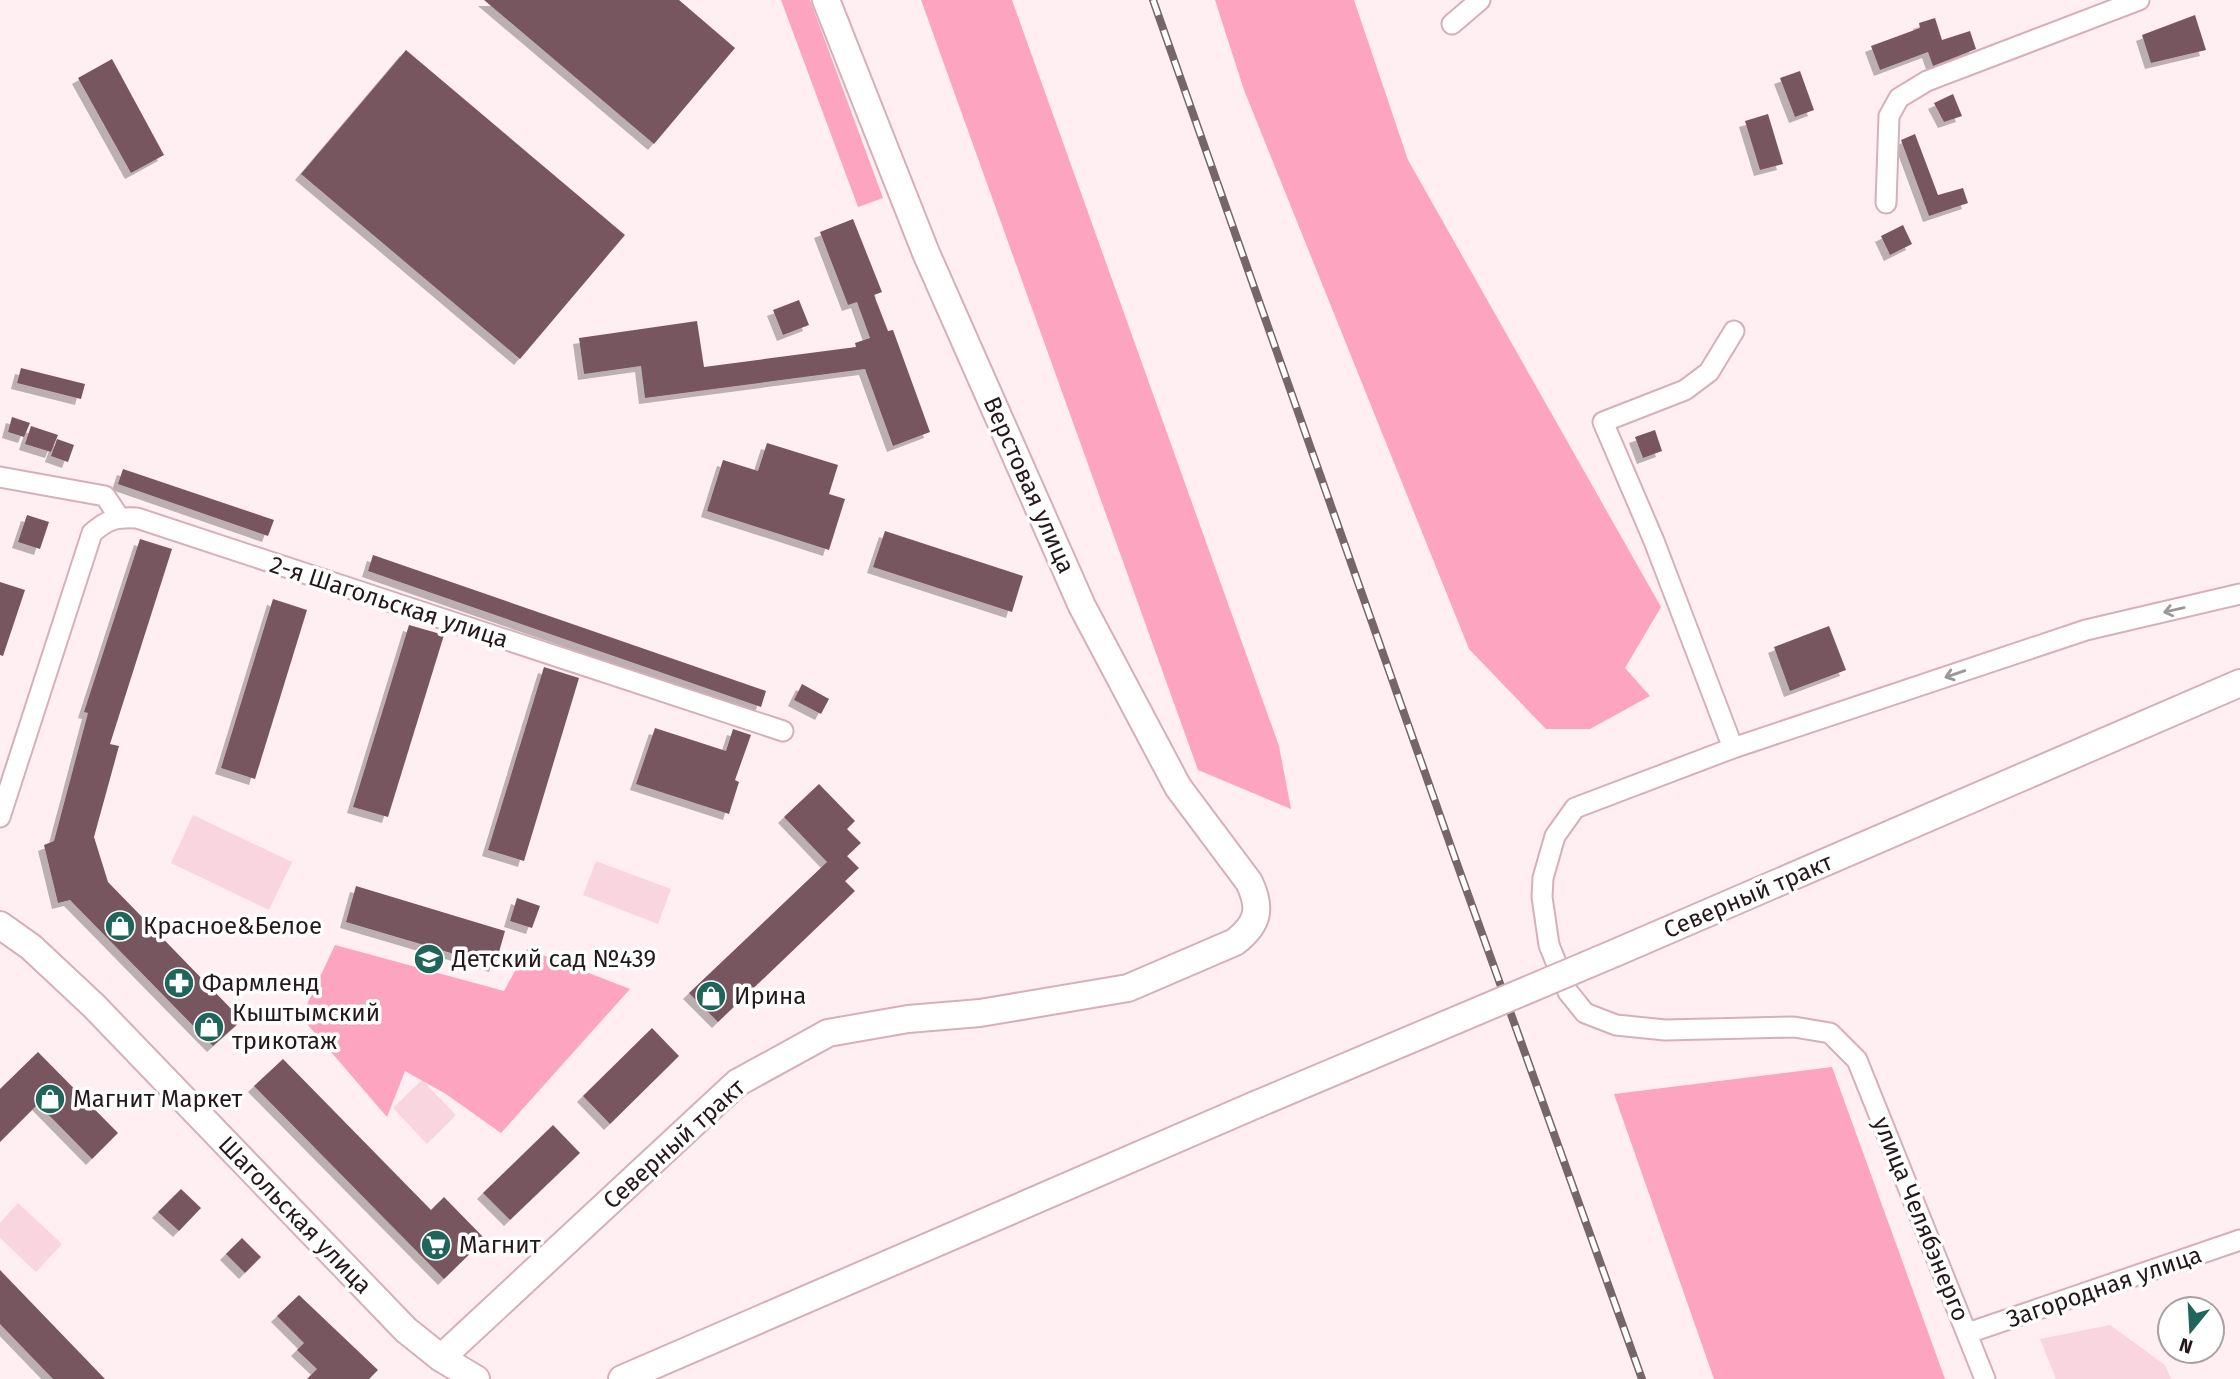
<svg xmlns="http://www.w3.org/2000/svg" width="2240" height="1379" viewBox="0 0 2240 1379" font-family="'Fira Sans',sans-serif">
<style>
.green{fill:#f9d5df}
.forest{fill:#fda4c0}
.building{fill:#785660;filter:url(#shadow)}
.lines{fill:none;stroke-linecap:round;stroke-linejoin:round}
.street-casing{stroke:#d6afba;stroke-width:23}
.secondary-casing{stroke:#d6afba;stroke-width:30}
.street{stroke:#fff;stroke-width:19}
.secondary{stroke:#fff;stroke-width:26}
.rail-casing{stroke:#76666b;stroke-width:8}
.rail{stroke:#fff;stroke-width:5;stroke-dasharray:16;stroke-linecap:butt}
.secondary-bridge-casing{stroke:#d6afba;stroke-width:30;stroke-linecap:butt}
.secondary-bridge{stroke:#fff;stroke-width:26}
.oneway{stroke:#9d9799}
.labels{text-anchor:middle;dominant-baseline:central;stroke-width:7;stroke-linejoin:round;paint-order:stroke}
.street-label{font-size:24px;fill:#26171c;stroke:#fff}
.poi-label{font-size:24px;fill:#26171c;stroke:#fff;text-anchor:start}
</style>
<defs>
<filter id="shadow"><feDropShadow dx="-6" dy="6" stdDeviation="0" flood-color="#0004"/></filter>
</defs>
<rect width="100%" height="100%" fill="#ffeef2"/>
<!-- green -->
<g class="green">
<path d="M193 815 292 862 269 910 171 863Z"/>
<path d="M596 861 671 889 658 924 583 895Z"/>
<path d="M422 1080 456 1115 427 1144 393 1108Z"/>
<path d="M18 1203 62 1244 36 1272 0 1238V1223Z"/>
<path d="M2110 1325 2165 1365 2171 1379H2056L2040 1339Z"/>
</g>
<!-- forest -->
<g class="forest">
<path d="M781 0H810L883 198 858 207Z"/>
<path d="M921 0H1012L1279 746 1291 809 1198 770Z"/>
<path d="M1215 0H1354L1408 160 1661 607 1625 668 1650 696 1590 729H1546L1469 649 1244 90Z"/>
<path d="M335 945 504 991 527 949 630 989 501 1133 446 1094 405 1071 387 1117 301 1017Z"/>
<path d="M1832 1067 1945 1379H1714L1614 1094Z"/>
</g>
<!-- building -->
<g class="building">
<path d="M484 0H679L735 48 654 144Z"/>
<path d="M2195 15 2206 50 2151 63 2142 35Z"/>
<path d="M1935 18 1942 40 1970 31 1976 49 1933 66 1928 52 1880 70 1871 46 1920 28 1919 23Z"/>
<path d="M406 50 625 235 520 359 301 174Z"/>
<path d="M112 59 164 155 131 173 78 78Z"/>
<path d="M1800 71 1814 110 1795 117 1780 78Z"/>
<path d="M1953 94 1962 116 1944 122 1934 103Z"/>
<path d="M1768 114 1783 164 1760 170 1745 121Z"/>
<path d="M1915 134 1938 195 1963 188 1968 203 1929 216 1901 140Z"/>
<path d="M853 219 882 292 874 295 888 331 893 330 930 432 893 446 865 369 645 398 641 366 584 374 579 338 697 321 704 367 856 347 855 343 870 338 857 302 848 305 820 232Z"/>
<path d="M1903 225 1912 244 1890 255 1881 236Z"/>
<path d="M799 300 809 325 783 335 773 310Z"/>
<path d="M21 368 85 384 81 399 17 383Z"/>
<path d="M12 417 30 423 24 437 8 432Z"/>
<path d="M31 426 58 435 51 452 25 444Z"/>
<path d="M1655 430 1662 451 1643 458 1635 437Z"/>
<path d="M57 439 74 445 68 462 51 456Z"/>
<path d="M767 443 838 465 829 494 845 499 829 550 707 511 723 460 758 471Z"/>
<path d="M123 469 274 520 268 536 118 484Z"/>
<path d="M27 515 49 522 40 549 18 542Z"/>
<path d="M885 531 1023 576 1012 612 873 567Z"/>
<path d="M140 539 172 549 110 744 119 746 94 837 108 882 242 1020 213 1046 70 900 58 903 44 845 54 841 88 713 84 712Z"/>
<path d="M373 555 766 691 761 707 368 571Z"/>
<path d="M0 582 25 590 3 656 0 655Z"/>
<path d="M273 599 307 610 255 779 221 768Z"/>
<path d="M409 625 444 635 388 817 353 807Z"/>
<path d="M1829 626 1846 670 1790 691 1774 647Z"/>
<path d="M544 667 579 678 524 861 488 850Z"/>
<path d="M802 684 829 699 821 714 794 700Z"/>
<path d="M655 728 726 751 733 729 751 735 735 780 739 782 729 814 636 784Z"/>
<path d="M819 784 855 821 847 829 861 843 847 856 859 868 845 881 855 891 718 1022 689 993 827 862 784 817Z"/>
<path d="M356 886 505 931 495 966 346 922Z"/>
<path d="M517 898 540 906 532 928 510 921Z"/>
<path d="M652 1028 679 1056 610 1124 583 1096Z"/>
<path d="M38 1052 118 1133 92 1159 38 1104 0 1142V1089Z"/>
<path d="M283 1059 431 1210 444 1197 485 1239 444 1279 254 1086Z"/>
<path d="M553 1125 580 1153 510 1220 483 1193Z"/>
<path d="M181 1189 201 1208 179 1231 158 1212Z"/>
<path d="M242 1238 261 1257 245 1273 226 1254Z"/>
<path d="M0 1270 105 1379H53L0 1324Z"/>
<path d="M299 1295 378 1370 369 1379H307L317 1369 297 1350 304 1343 277 1316Z"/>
</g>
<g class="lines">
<!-- street casing -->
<g class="street-casing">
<g id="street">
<path d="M1452 24 1480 0"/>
<path d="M1886 203 1889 116 1899 98 1927 81 2139 0"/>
<path d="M0 477 105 496 119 517"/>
<path d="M1733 748 1654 541 1603 422 1685 390 1709 372 1734 331"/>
<path d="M0 817 92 533C108 519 116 517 137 518L783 731"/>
<path d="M1968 1333 2240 1240"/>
<path d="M1985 1379 1857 1060 1830 1033 1794 1027 1665 1030 1616 1025 1585 1013 1568 992 1549 945 1542 897 1543 878 1555 836 1575 808 1733 748 2086 630 2240 594"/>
</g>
</g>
<!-- secondary casing -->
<g class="secondary-casing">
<g id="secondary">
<path d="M0 925 31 947 94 1006 406 1330 441 1358 476 1379"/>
<path d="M1615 953 2240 683"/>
<path d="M441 1358 737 1083 828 1033 908 1019 980 1013 1128 988 1235 942C1258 924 1262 909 1249 882L1178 787 1082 606 926 253 826 0"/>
<path d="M622 1379 1255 1105"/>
</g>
</g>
<!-- street -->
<use href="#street" class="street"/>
<!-- secondary -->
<use href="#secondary" class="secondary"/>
<!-- rail casing -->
<g class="rail-casing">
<path id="rail" d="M1153 0 1456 861 1642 1379"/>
</g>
<!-- rail -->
<use href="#rail" class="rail"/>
<!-- secondary-bridge casing -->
<g class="secondary-bridge-casing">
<path id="secondary-bridge" d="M1255 1105 1615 953"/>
</g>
<!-- secondary-bridge -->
<use href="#secondary-bridge" class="secondary-bridge"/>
</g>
<!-- one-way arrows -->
<defs><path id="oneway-shaft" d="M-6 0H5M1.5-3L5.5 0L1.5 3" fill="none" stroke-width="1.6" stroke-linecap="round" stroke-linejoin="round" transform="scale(1.75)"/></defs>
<g class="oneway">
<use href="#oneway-shaft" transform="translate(2174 610) rotate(167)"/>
<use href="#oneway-shaft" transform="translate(1955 674) rotate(161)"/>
</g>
<!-- icons -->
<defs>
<g id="shop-disc" transform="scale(1.575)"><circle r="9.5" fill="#1f665a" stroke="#fff"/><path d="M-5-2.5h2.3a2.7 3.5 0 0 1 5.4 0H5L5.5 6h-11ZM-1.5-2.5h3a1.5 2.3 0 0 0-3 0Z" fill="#fff"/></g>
<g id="school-disc" transform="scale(1.575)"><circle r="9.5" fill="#1f665a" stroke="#fff"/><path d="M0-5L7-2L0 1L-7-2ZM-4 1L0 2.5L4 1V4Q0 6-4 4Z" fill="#fff"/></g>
<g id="pharmacy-disc" transform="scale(1.575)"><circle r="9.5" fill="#1f665a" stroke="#fff"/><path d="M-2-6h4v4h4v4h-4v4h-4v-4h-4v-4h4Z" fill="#fff"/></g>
<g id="supermarket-disc" transform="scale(1.575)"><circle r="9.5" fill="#1f665a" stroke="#fff"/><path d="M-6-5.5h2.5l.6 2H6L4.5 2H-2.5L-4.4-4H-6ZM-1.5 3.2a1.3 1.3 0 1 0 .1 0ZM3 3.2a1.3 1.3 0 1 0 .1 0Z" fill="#fff"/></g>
</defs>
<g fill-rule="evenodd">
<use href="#shop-disc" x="120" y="926"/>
<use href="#school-disc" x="429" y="959"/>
<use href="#pharmacy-disc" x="179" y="983"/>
<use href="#shop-disc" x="711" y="996"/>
<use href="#shop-disc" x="209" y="1027"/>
<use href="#shop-disc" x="50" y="1099"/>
<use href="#supermarket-disc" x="436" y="1245"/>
</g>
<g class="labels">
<!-- street labels -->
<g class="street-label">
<text transform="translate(1029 485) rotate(66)">Верстовая улица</text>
<text transform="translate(389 602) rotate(18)">2-я Шагольская улица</text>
<text transform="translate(1748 896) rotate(-23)">Северный тракт</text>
<text transform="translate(674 1144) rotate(-42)">Северный тракт</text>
<text transform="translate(295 1215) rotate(46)">Шагольская улица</text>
<text transform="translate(1921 1219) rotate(68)">улица Челябэнерго</text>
<text transform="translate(2104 1287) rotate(-19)">Загородная улица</text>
</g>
<!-- poi labels -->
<g class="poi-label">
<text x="143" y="926">Красное&amp;Белое</text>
<text x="452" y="959">Детский сад №439</text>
<text x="202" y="983">Фармленд</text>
<text x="734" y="996">Ирина</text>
<text x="232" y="1013">Кыштымский<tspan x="232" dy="28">трикотаж</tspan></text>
<text x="73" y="1099">Магнит Маркет</text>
<text x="459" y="1245">Магнит</text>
</g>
</g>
<!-- north arrow -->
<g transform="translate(2191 1330) rotate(198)"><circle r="33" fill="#ffffff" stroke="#a8a2a4" stroke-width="2"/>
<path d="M0-5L12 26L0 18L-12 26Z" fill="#1f665a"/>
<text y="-10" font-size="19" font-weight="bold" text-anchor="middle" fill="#26171c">N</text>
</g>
</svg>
